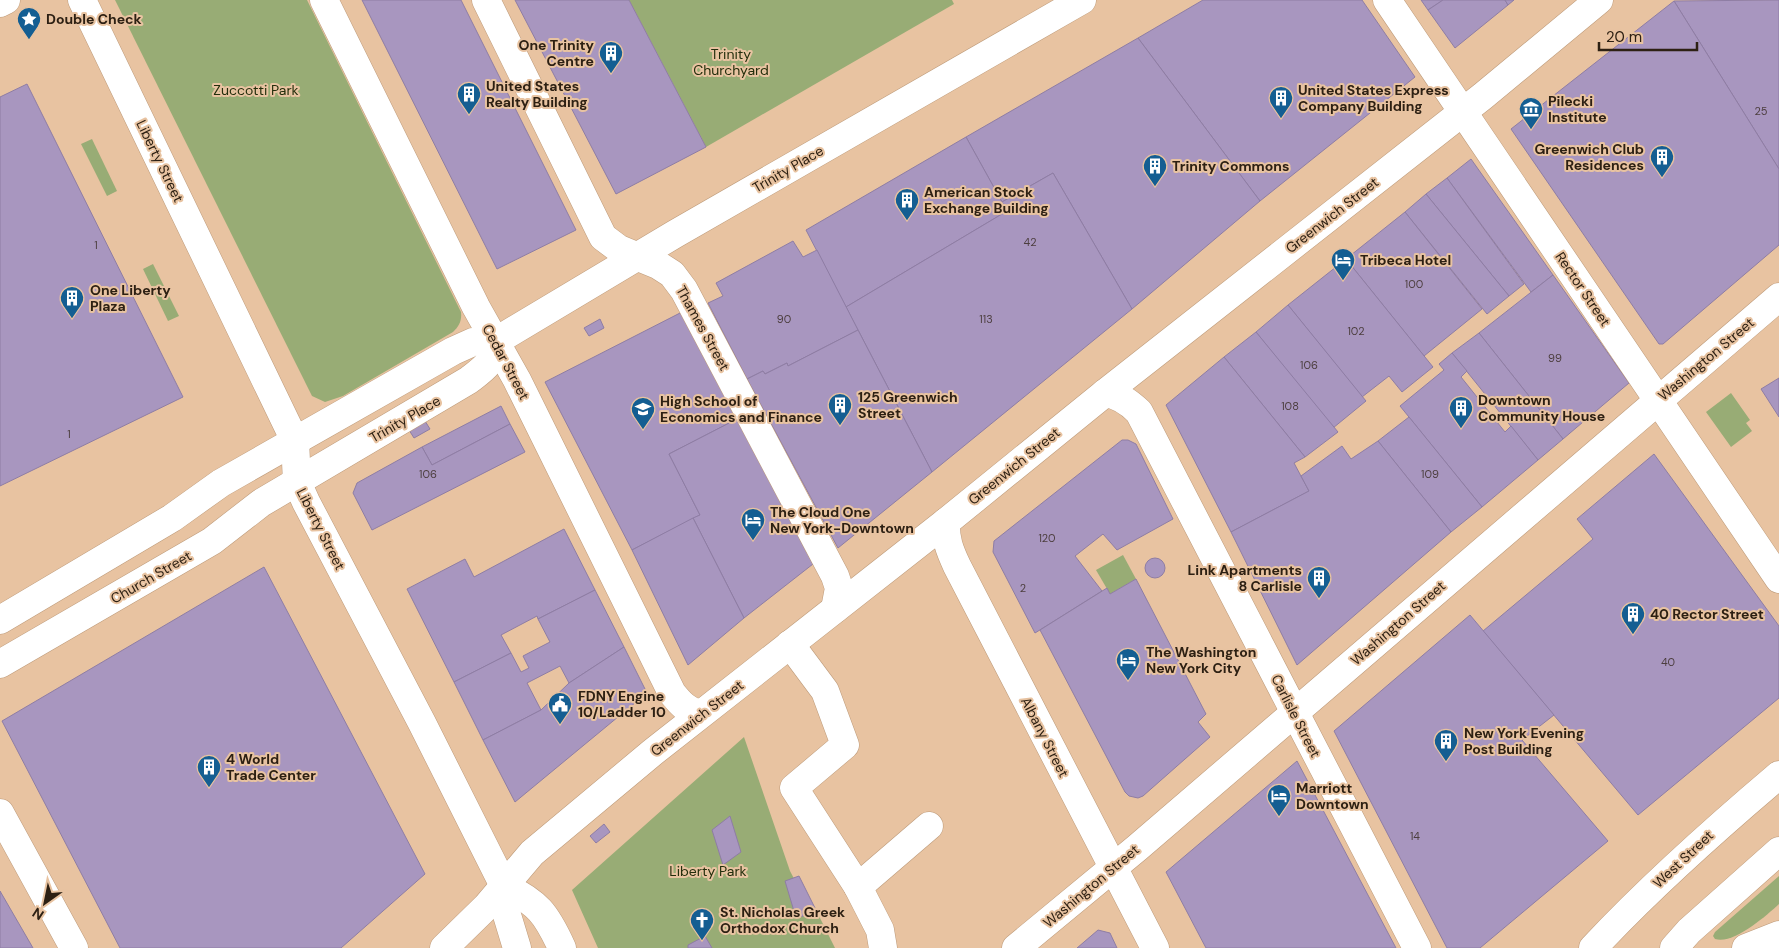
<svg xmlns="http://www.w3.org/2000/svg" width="1779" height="948" viewBox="0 0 1779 948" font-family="'DM Sans',sans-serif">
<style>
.green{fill:#98ac75}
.building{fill:#a896bf;stroke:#8e7da4}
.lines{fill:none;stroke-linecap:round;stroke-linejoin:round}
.minor-casing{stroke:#be9b7a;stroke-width:29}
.major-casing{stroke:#be9b7a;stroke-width:29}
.highway-casing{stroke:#be9b7a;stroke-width:29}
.minor{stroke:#fff;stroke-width:28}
.major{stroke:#fff;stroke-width:28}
.highway{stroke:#fff;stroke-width:28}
.labels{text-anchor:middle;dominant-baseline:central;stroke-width:4;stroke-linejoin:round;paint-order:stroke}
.number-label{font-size:11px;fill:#4c3e3e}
.poi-label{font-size:14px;font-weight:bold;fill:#2d2013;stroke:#e8c3a1;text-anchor:start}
.park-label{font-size:14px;fill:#232e0c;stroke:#e8c3a1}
.street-label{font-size:14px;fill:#2d2013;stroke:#e8c3a1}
</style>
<rect width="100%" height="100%" fill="#e8c3a1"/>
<!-- green -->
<g class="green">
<path d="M115 0H307L461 312C462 321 459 326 453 332L343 396 325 402 312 396Z"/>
<path d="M629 0H952L954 4 706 147Z"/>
<path d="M92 139 117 191 107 196 81 144Z"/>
<path d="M153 264 179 316 168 321 143 269Z"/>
<path d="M1731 393 1750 420 1746 423 1752 431 1731 447 1706 412Z"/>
<path d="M1123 555 1136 579 1110 594 1096 570Z"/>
<path d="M744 737 790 871 812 913 817 912 835 948H598L572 890Z"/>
<path d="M1779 876V904C1766 916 1733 945 1715 939L1713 936 1715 932Z"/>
</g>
<!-- building -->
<g class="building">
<path d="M362 0H461L576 230 497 269Z"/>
<path d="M515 0H629L706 147 616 194Z"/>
<path d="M1203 0H1362L1415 77 1260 201 1138 38Z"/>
<path d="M1421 0H1443L1428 10Z"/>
<path d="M1443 0H1505L1508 5 1455 48 1428 10Z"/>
<path d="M1505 0H1514L1508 5Z"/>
<path d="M1779 0V169L1674 1Z"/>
<path d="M1674 1 1779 169V245L1663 344H1659L1511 129Z"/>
<path d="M1138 38 1260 201 1132 309 1053 173 1002 202 966 137Z"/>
<path d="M27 84 183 397 0 486V97Z"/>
<path d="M966 137 1007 211 846 307 806 230Z"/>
<path d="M1471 159 1553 275 1531 292 1447 178Z"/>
<path d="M1053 173 1132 309 932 472 846 307 1007 211 1002 202Z"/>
<path d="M1447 178 1524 284 1509 296 1426 194Z"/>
<path d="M1426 194 1509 296 1487 314 1405 212Z"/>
<path d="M1405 212 1482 309 1424 356 1346 259Z"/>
<path d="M793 241 803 257 817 250 858 330 788 366 787 363 765 374 763 371 747 379 708 303 723 296 716 283Z"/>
<path d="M1346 259 1433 367 1402 392 1389 376 1362 397 1288 305Z"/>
<path d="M1553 275 1629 383 1563 439 1479 333Z"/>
<path d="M1288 305 1366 401 1333 428 1256 332Z"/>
<path d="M682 312 737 419 669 454 700 515 632 550 545 382Z"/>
<path d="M600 319 604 328 589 336 584 328Z"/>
<path d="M858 330 932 472 838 548 747 379 763 371 765 374 787 363 788 366Z"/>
<path d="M1256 332 1338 432 1305 457 1224 357Z"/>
<path d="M1479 333 1563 439 1538 460 1452 353Z"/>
<path d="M1452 353 1467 371 1461 377 1505 432 1511 426 1538 460 1482 507 1400 406 1444 370 1439 364Z"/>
<path d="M1224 357 1305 457 1294 463 1309 491 1231 532 1166 405Z"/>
<path d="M1779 378V417L1761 389Z"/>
<path d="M501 406 510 424 432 465 422 447Z"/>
<path d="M1409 417 1482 507 1451 532 1378 441Z"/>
<path d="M737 419 813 564 744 618 693 518 700 515 669 454Z"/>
<path d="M425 421 430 429 414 438 409 430Z"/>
<path d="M510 424 525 452 372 530 353 493 357 483 422 447 432 465Z"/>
<path d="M1122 440H1128L1136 444 1173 519 1117 550 1103 534 1075 556 1102 591 1035 633 993 552 994 541Z"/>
<path d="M1378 441 1451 532 1297 665 1231 532 1309 491 1301 476 1342 446 1351 459Z"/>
<path d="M1654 454 1779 626V698L1638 815 1483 631 1593 539 1577 519Z"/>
<path d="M693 518 744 618 688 665 632 550Z"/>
<path d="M564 529 595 590 538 619 537 616 501 635 511 653 454 682 407 589 465 559 474 577Z"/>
<circle cx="1155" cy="568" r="10"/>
<path d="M264 567 425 874 341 948H120L2 721Z"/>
<path d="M1136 579 1206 714 1198 722 1210 737 1143 796 1138 798 1129 796 1125 792 1040 630 1107 588 1110 594Z"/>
<path d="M595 590 624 647 569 683 560 666 527 683 541 710 483 740 454 682 511 653 521 672 529 668 523 656 550 642 538 619Z"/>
<path d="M1470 615 1554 715 1522 740 1608 841 1480 948H1447L1334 731Z"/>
<path d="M624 647 647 693 515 802 483 740 541 710 569 683Z"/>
<path d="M1297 761 1396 948H1206L1166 872Z"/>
<path d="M730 816 741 852 723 865 712 830Z"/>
<path d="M604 824 610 832 596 843 590 836Z"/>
<path d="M799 876 817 912 796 918 785 881Z"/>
<path d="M0 891 33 948H0Z"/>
<path d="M1098 930 1110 933 1117 948H1077Z"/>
<path d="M705 936 712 948H688V945Z"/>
</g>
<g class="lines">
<!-- minor casing -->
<g class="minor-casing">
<g id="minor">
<path d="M82 0 295 441 297 482 306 502 422 723 504 886 507 915 517 948"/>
<path d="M324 0 476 307 517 380 672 693C680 703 687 711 700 714"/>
<path d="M486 0 603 237 619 249 658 265 672 274 684 290 835 576 839 588 835 609"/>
<path d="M1387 0 1779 579"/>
<path d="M1105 393C1119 395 1129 402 1139 412L1417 948"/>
<path d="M946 522C945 539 950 551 957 566L1155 948"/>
<path d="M790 644 825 691 845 745 794 788 858 887 880 930 883 948"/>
<path d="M0 664 212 541 261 503 469 380C486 367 493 363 496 341"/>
<path d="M0 813 74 948"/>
<path d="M504 886C538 903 546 913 562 948"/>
<path d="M858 887 929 826"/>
<path d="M444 948 487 906 532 853 653 752 946 522 1105 393 1483 96 1599 0"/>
<path d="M1016 948 1137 848 1779 297"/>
<path d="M1746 948 1779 935"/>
</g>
</g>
<!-- major casing -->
<g class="major-casing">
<g id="major">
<path d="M0 3 6 0"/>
<path d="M0 620 172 518 221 483 453 351 473 342 496 341 675 234 1082 0"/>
</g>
</g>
<!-- highway casing -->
<g class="highway-casing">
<g id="highway">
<path d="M1593 948C1651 886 1714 830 1779 775"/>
<path d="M1674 948 1689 931 1779 851"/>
<path d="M1767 948 1779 937"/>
</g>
</g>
<!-- minor -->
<use href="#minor" class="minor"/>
<!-- major -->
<use href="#major" class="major"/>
<!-- highway -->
<use href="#highway" class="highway"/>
</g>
<!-- icons -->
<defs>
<g id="sight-pin" transform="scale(1.25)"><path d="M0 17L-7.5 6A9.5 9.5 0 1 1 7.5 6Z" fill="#145e92" stroke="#e8c3a1"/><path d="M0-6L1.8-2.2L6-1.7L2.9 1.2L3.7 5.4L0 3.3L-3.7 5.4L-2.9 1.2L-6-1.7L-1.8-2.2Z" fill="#fff"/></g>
<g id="building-pin" transform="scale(1.25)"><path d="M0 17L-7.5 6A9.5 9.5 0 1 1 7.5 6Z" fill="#145e92" stroke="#e8c3a1"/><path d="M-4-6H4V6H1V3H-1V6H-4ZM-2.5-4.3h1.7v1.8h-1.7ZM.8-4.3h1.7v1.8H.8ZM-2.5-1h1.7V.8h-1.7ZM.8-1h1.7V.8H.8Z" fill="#fff"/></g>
<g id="museum-pin" transform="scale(1.25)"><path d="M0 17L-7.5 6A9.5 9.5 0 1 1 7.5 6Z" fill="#145e92" stroke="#e8c3a1"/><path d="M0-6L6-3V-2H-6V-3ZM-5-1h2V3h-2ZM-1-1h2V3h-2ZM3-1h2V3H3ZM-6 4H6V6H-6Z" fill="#fff"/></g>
<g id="hotel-pin" transform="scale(1.25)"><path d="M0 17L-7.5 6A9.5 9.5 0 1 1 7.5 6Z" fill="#145e92" stroke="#e8c3a1"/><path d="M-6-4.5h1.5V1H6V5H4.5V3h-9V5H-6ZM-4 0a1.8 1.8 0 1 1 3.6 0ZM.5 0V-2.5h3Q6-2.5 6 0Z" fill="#fff"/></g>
<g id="school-pin" transform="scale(1.25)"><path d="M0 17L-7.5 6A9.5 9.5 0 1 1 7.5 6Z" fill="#145e92" stroke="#e8c3a1"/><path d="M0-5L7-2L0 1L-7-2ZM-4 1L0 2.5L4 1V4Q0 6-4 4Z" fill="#fff"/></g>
<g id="civic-pin" transform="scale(1.25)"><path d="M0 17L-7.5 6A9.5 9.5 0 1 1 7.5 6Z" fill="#145e92" stroke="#e8c3a1"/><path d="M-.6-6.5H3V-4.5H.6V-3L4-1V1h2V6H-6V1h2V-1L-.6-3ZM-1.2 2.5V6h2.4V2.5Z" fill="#fff"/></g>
<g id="church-pin" transform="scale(1.25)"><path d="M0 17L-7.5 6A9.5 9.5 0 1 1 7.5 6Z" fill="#145e92" stroke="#e8c3a1"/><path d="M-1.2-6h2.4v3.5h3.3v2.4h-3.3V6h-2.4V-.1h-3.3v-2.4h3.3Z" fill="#fff"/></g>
</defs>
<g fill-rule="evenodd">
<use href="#sight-pin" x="29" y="19"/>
<use href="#building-pin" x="611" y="53"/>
<use href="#building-pin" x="469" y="94"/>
<use href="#building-pin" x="1281" y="98"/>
<use href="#museum-pin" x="1531" y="109"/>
<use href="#building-pin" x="1662" y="157"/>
<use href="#building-pin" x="1155" y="166"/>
<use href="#building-pin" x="907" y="200"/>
<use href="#hotel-pin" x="1343" y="260"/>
<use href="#building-pin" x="72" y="298"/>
<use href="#building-pin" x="840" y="405"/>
<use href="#building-pin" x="1461" y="408"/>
<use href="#school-pin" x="643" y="409"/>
<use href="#hotel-pin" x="753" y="520"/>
<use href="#building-pin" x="1319" y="578"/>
<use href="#building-pin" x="1633" y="614"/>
<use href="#hotel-pin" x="1128" y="660"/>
<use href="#civic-pin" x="560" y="704"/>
<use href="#building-pin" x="1446" y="741"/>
<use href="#building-pin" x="209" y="767"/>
<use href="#hotel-pin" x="1279" y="796"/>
<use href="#church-pin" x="702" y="920"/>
</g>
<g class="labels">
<!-- number labels -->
<g class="number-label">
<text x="1761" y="111">25</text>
<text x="1030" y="242">42</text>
<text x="96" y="245">1</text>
<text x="1414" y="284">100</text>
<text x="784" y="319">90</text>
<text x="986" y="319">113</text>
<text x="1356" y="331">102</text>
<text x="1555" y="358">99</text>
<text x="1309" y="365">106</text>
<text x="1290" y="406">108</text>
<text x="69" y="434">1</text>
<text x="428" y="474">106</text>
<text x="1430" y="474">109</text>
<text x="1047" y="538">120</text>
<text x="1023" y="588">2</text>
<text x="1668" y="662">40</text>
<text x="1415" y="836">14</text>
</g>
<!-- poi labels -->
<g class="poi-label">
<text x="46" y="19">Double Check</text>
<text x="594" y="45" text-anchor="end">One Trinity<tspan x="594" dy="16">Centre</tspan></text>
<text x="486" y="86">United States<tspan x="486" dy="16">Realty Building</tspan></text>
<text x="1298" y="90">United States Express<tspan x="1298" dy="16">Company Building</tspan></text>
<text x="1548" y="101">Pilecki<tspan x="1548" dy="16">Institute</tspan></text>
<text x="1644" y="149" text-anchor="end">Greenwich Club<tspan x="1644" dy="16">Residences</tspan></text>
<text x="1172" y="166">Trinity Commons</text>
<text x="924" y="192">American Stock<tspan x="924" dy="16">Exchange Building</tspan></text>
<text x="1360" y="260">Tribeca Hotel</text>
<text x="90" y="290">One Liberty<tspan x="90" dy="16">Plaza</tspan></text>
<text x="858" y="397">125 Greenwich<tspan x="858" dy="16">Street</tspan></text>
<text x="1478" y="400">Downtown<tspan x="1478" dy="16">Community House</tspan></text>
<text x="660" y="401">High School of<tspan x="660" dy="16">Economics and Finance</tspan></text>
<text x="770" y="512">The Cloud One<tspan x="770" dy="16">New York-Downtown</tspan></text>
<text x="1302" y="570" text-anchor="end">Link Apartments<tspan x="1302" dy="16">8 Carlisle</tspan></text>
<text x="1650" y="614">40 Rector Street</text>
<text x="1146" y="652">The Washington<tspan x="1146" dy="16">New York City</tspan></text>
<text x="578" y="696">FDNY Engine<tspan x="578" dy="16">10/Ladder 10</tspan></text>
<text x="1464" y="733">New York Evening<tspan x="1464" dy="16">Post Building</tspan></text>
<text x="226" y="759">4 World<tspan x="226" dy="16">Trade Center</tspan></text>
<text x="1296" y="788">Marriott<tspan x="1296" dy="16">Downtown</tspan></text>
<text x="720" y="912">St. Nicholas Greek<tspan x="720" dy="16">Orthodox Church</tspan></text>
</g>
<!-- park labels -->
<g class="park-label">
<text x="731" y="54">Trinity<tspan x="731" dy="16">Churchyard</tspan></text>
<text x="256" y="90">Zuccotti Park</text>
<text x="708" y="871">Liberty Park</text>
</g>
<!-- street labels -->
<g class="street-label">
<text transform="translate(160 161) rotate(64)">Liberty Street</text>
<text transform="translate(788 169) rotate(-30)">Trinity Place</text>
<text transform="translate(1332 215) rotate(-38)">Greenwich Street</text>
<text transform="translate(1583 289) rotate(56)">Rector Street</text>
<text transform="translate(703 328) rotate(61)">Thames Street</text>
<text transform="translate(1706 359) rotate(-40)">Washington Street</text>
<text transform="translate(506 362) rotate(62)">Cedar Street</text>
<text transform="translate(405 419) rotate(-30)">Trinity Place</text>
<text transform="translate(1014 466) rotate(-39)">Greenwich Street</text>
<text transform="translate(321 529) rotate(63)">Liberty Street</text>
<text transform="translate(151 577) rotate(-30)">Church Street</text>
<text transform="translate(1398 623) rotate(-41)">Washington Street</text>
<text transform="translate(1296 716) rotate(63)">Carlisle Street</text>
<text transform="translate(697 718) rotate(-38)">Greenwich Street</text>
<text transform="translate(1045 737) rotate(63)">Albany Street</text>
<text transform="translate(1683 859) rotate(-43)">West Street</text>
<text transform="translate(1091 886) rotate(-40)">Washington Street</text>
</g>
</g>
<!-- north arrow -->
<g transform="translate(45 903) rotate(213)" stroke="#e8c3a1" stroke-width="4" paint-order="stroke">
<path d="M0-4L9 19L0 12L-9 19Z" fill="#2d2013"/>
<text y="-8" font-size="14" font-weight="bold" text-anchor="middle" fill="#2d2013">N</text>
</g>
<!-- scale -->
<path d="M1599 42v8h98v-8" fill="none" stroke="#2d2013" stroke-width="2.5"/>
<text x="1606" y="42" font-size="15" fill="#2d2013" stroke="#e8c3a1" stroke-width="4" paint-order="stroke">20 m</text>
</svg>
